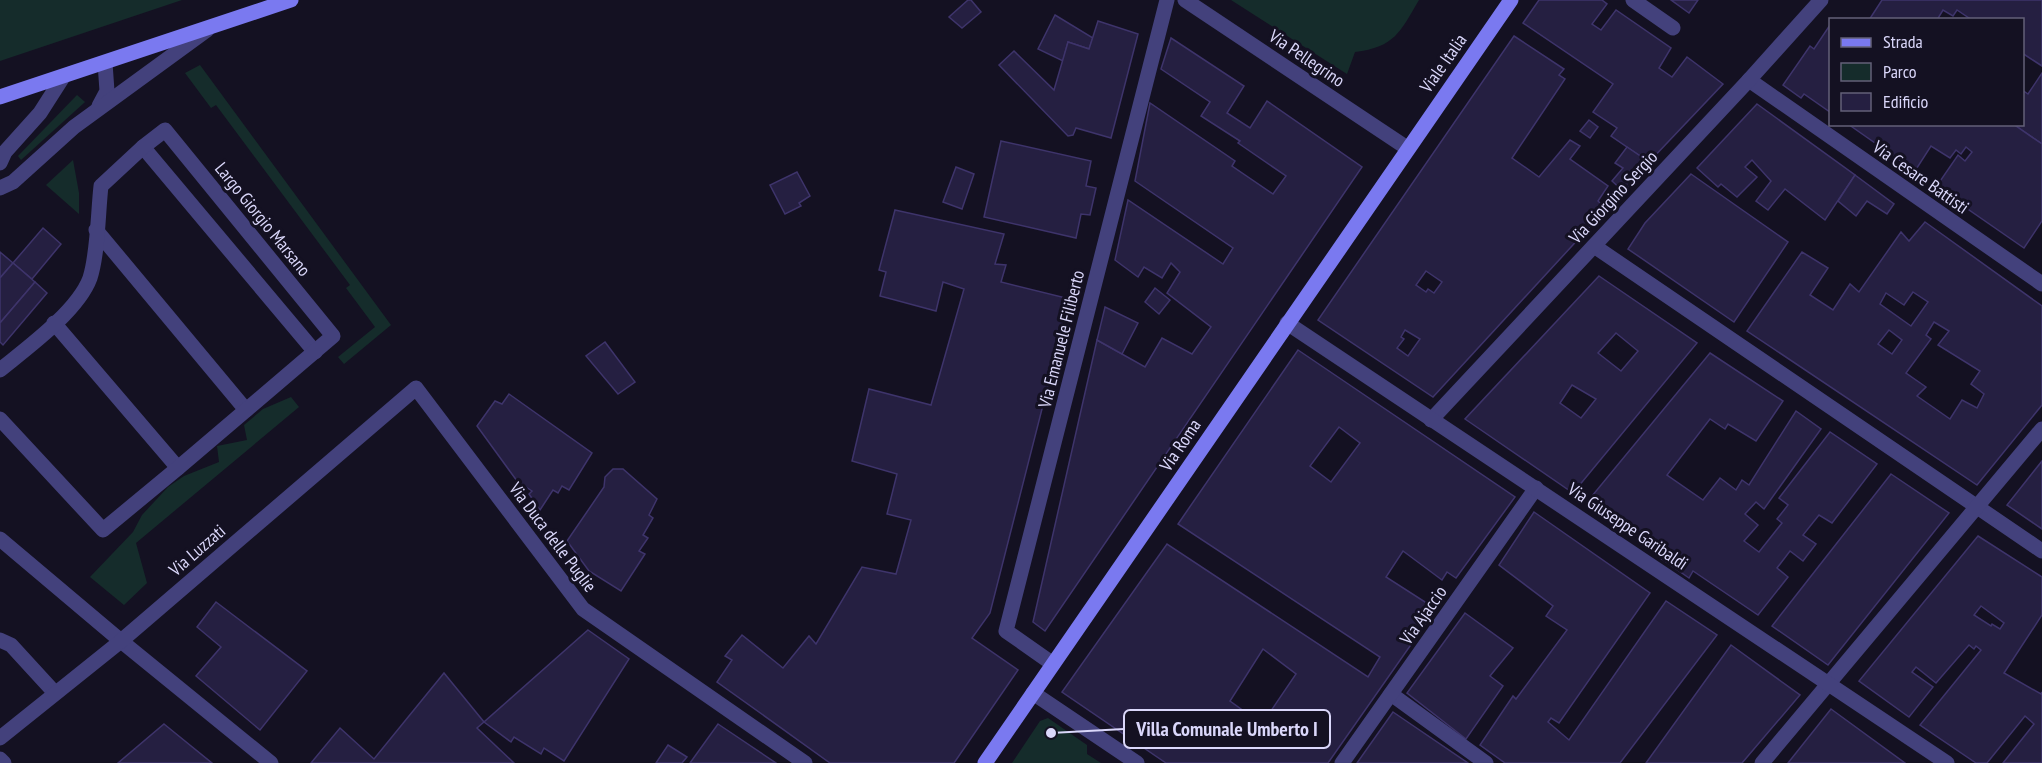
<svg xmlns="http://www.w3.org/2000/svg" width="2042" height="763" viewBox="0 0 2042 763" font-family="'PT Sans Narrow',sans-serif">
<style>
.green{fill:#152c2b}
.building{fill:#251f41;stroke:#3e346b;stroke-width:1.5;fill-rule:evenodd}
.lines{fill:none;stroke-linecap:round;stroke-linejoin:round}
.service{stroke:#43417c;stroke-width:15}
.minor{stroke:#43417c;stroke-width:15}
.tertiary{stroke:#43417c;stroke-width:15}
.secondary{stroke:#7a79f0;stroke-width:15}
.labels{text-anchor:middle;dominant-baseline:central;stroke-width:6;stroke-linejoin:round;paint-order:stroke}
.street-label{font-size:18px;fill:#dad7fa;stroke:#141122}
.leader{fill:none;stroke:#dad7fa;stroke-width:2}
.callout-dot{fill:#dad7fa;stroke:#141122;stroke-width:2}
.callout{fill:#141122;stroke:#dad7fa;stroke-width:2}
.callout-label{font-size:20px;text-anchor:middle;font-weight:bold;fill:#dad7fa}
</style>
<rect width="100%" height="100%" fill="#141122"/>
<!-- green -->
<g class="green">
<path d="M0 0H182L0 61Z"/>
<path d="M1231 0H1419C1400 32 1395 47 1355 52L1347 74Z"/>
<path d="M200 65 391 325 344 364 338 357 375 327 346 288 350 285 216 105 211 108 185 73Z"/>
<path d="M77 95 85 102 21 160 18 156Z"/>
<path d="M73 160 79 193V214L46 185Z"/>
<path d="M291 397 299 407 136 543 147 583 124 605 90 577 133 532 142 515 168 487 184 476 219 462 217 446 247 440 244 425 263 409Z"/>
<path d="M1048 718 1087 745V754L1101 763H1012L1040 721Z"/>
</g>
<!-- building -->
<g class="building">
<path d="M968 0H971L981 12 962 28 949 17Z"/>
<path d="M1539 0H1602L1607 4 1592 24 1601 30 1616 10 1671 48 1659 68 1672 77 1687 57 1723 84 1649 162 1611 136 1617 128 1593 112 1613 84 1523 23Z"/>
<path d="M1671 0H1698L1689 13Z"/>
<path d="M1882 0H2042V66L2022 53V20H1972L1957 10 1953 16 1943 10 1937 20H1869Z"/>
<path d="M1055 15 1093 38 1089 49 1068 42 1063 61 1038 49Z"/>
<path d="M1098 21 1138 34 1111 138 1076 128 1073 135 1068 136 999 65 1014 51 1054 90 1068 42 1089 49Z"/>
<path d="M1830 25V112L1804 94 1801 98 1783 85 1810 46 1814 49Z"/>
<path d="M1514 36 1564 69 1559 75 1565 79 1512 158 1539 177 1570 140 1580 146 1570 159 1608 186 1598 201 1606 209 1433 397 1318 320ZM1426 271 1442 282 1434 293 1428 289 1426 292 1416 285ZM1405 330 1420 339 1408 356 1397 348 1404 339 1401 337Z"/>
<path d="M1171 38 1244 86 1227 113 1250 128 1267 101 1362 167 1045 631 1033 622 1097 340 1145 367 1162 338 1192 354 1211 327 1167 293 1180 272 1171 263 1162 278 1144 267 1138 277 1115 260 1128 200 1223 264 1233 248 1135 181 1150 103 1235 161 1232 166 1273 194 1286 176 1238 143 1240 141 1201 116 1210 102 1161 69Z"/>
<path d="M2042 73V144L2013 124H2022V90L2028 94Z"/>
<path d="M1757 104 1855 175 1825 220 1785 189 1768 210 1756 201 1771 181 1752 160 1745 167 1757 177 1737 197 1721 184 1718 187 1697 168Z"/>
<path d="M1589 120 1598 127 1590 138 1580 131Z"/>
<path d="M1848 124H2013L2042 144V221L2024 248 1936 187 1958 155 1965 161 1972 152 1966 147 1961 154 1956 150 1950 158 1931 146 1915 171Z"/>
<path d="M1001 141 1091 161 1086 186 1096 188 1090 215 1081 214 1076 238 984 217Z"/>
<path d="M1627 147 1649 162 1624 192 1612 181 1623 168 1615 163Z"/>
<path d="M956 167 974 174 962 209 943 202Z"/>
<path d="M797 172 810 196 799 203 801 206 785 214 770 185Z"/>
<path d="M1691 174 1788 242 1734 322 1628 249 1645 223Z"/>
<path d="M1855 175 1894 204 1887 214 1867 201 1856 216 1838 201Z"/>
<path d="M895 210 1004 234 995 264 1006 265 1001 282 1070 299 990 613 972 638 1018 670 954 763H830L717 682 732 660 725 656 742 635 783 668 809 636 816 644 862 567 896 574 911 520 887 514 897 474 852 461 869 389 931 405 964 289 943 282 936 311 880 296 886 272 879 270Z"/>
<path d="M1925 222 2042 306V405L1977 485 1747 331 1802 252 1828 268 1810 295 1833 310 1850 284 1859 292 1901 232 1909 241ZM1913 292 1928 302 1911 326 1880 304 1886 293 1904 305ZM1934 322 1949 331 1938 345 1980 371 1971 384 1984 394 1977 408 1962 400 1950 419 1917 396 1926 387 1906 373 1931 339 1926 335ZM1889 330 1902 340 1892 354 1878 344Z"/>
<path d="M43 228 61 244 32 279 13 263Z"/>
<path d="M0 252 13 263 0 278Z"/>
<path d="M13 263 35 282 0 323V278Z"/>
<path d="M1599 276 1697 343 1573 493 1465 419ZM1616 333 1638 351 1621 371 1598 353ZM1572 385 1596 399 1581 418 1560 403Z"/>
<path d="M35 282 47 293 3 345 0 342V323Z"/>
<path d="M1155 288 1170 300 1159 314 1145 302Z"/>
<path d="M1105 307 1138 323 1122 354 1097 340Z"/>
<path d="M605 342 635 382 618 394 586 356Z"/>
<path d="M1298 350 1515 497 1456 578 1447 572 1442 580 1403 551 1386 577 1436 609 1328 763H1166L1062 692 1167 544 1368 677 1380 657 1178 524ZM1339 427 1360 443 1331 482 1310 466ZM1263 649 1296 674 1262 724 1230 701Z"/>
<path d="M1710 353 1783 401 1756 441 1728 424 1725 429 1710 419 1667 475 1703 500 1720 478 1736 490 1742 480 1749 485 1796 411 1821 429 1764 509 1756 502 1745 514 1758 525 1744 541 1759 552 1782 523 1777 519 1788 505 1779 498 1830 432 1877 464 1832 523 1819 515 1803 535 1816 544 1803 561 1790 551 1777 568 1788 577 1758 615 1693 571 1689 578 1659 557 1663 552 1587 502Z"/>
<path d="M509 394 592 453 569 490 562 486 558 493 553 490 540 510 529 494 532 491 517 481 477 426 495 401 502 404Z"/>
<path d="M2042 461V529L2007 505Z"/>
<path d="M613 469H623L657 499 649 515 653 518 643 535 648 538 639 551 645 554 621 591 589 571 567 541 604 487 605 477Z"/>
<path d="M1891 474 1949 513 1828 665 1772 626Z"/>
<path d="M1534 512 1650 593 1559 723 1551 718 1548 722 1569 740 1666 601 1717 635 1620 763H1505L1480 745 1513 696 1516 699 1567 630 1546 616 1553 606 1499 565Z"/>
<path d="M1978 536 2042 577V615L2004 673 2041 694 2042 692V763H2003L2034 724 2025 716 1987 763H1976L1920 725 1981 650 1976 646 1974 649 1969 645 1936 683 1916 667 1912 672 1933 687 1909 717 1859 681ZM1981 606 2004 623 2000 629 1992 624 1991 626 1974 615Z"/>
<path d="M216 602 307 671 260 730 196 676 221 647 197 627Z"/>
<path d="M1465 613 1513 648 1490 676 1503 686 1466 739 1407 693Z"/>
<path d="M588 630 629 659 564 761 544 748 541 754 514 737 511 742 484 722Z"/>
<path d="M1731 645 1800 695 1742 763H1646Z"/>
<path d="M444 673 484 722 477 728 514 763H311L340 728 374 759Z"/>
<path d="M1831 709 1905 763H1788Z"/>
<path d="M1393 712 1468 763H1357Z"/>
<path d="M164 724 212 763H118Z"/>
<path d="M718 724 776 763H690Z"/>
<path d="M668 745 687 757 682 763H656Z"/>
</g>
<g class="lines">
<!-- service -->
<g class="service">
<path d="M143 147 315 352"/>
<path d="M96 230 246 410"/>
<path d="M54 323 178 468"/>
<path d="M0 370C27 348 78 311 90 278 98 253 98 212 101 186L143 147 165 130 333 336 178 468 103 530 0 419"/>
<path d="M0 640 11 645 55 693"/>
</g>
<!-- minor -->
<g class="minor">
<path d="M1633 0 1673 28"/>
<path d="M1749 80 2042 284"/>
<path d="M99 106 107 91 105 63"/>
<path d="M0 163 5 152 40 113 63 77"/>
<path d="M0 188 13 182 74 127 207 30"/>
<path d="M1594 246 2042 551"/>
<path d="M1431 420 1749 80 1821 0"/>
<path d="M0 539 121 641 271 763"/>
<path d="M1053 664 1006 631 1167 0"/>
<path d="M1033 693 1137 763"/>
<path d="M1391 694 1486 763"/>
<path d="M0 738 121 641 416 388 583 609 805 763"/>
<path d="M0 759 4 763"/>
<path d="M1342 763 1536 488"/>
<path d="M1762 763 2042 429"/>
</g>
<!-- tertiary -->
<g class="tertiary">
<path d="M1185 0 1407 148"/>
<path d="M1287 323 1947 763"/>
</g>
<!-- secondary -->
<g class="secondary">
<path d="M0 97 291 0"/>
<path d="M985 763 1511 0"/>
</g>
</g>
<g class="labels">
<!-- street labels -->
<g class="street-label">
<text transform="translate(1307 58) rotate(34)">Via Pellegrino</text>
<text transform="translate(1443 63) rotate(-55)">Viale Italia</text>
<text transform="translate(1921 177) rotate(35)">Via Cesare Battisti</text>
<text transform="translate(1613 197) rotate(-47)">Via Giorgino Sergio</text>
<text transform="translate(263 219) rotate(51)">Largo Giorgio Marsano</text>
<text transform="translate(1061 339) rotate(-76)">Via Emanuele Filiberto</text>
<text transform="translate(1180 445) rotate(-56)">Via Roma</text>
<text transform="translate(1628 526) rotate(34)">Via Giuseppe Garibaldi</text>
<text transform="translate(553 537) rotate(53)">Via Duca delle Puglie</text>
<text transform="translate(197 550) rotate(-41)">Via Luzzati</text>
<text transform="translate(1423 615) rotate(-55)">Via Ajaccio</text>
</g>
</g>
<!-- callouts -->
<path class="leader" d="M1051 733L1124 729"/>
<circle class="callout-dot" cx="1051" cy="733" r="6"/>
<rect class="callout" x="1124" y="710" width="206" height="38" rx="6"/>
<g class="callout-label">
<text x="1227" y="736">Villa Comunale Umberto I</text>
</g>
<!-- legend -->
<rect x="1829" y="18" width="195" height="108" fill="#141122" stroke="#636078" stroke-width="1.5"/>
<rect x="1841" y="38" width="30" height="9" fill="#7a79f0" stroke="#636078" stroke-width="1.5"/>
<text x="1883" y="48" font-size="18" fill="#dad7fa">Strada</text>
<rect x="1841" y="63" width="30" height="18" fill="#152c2b" stroke="#636078" stroke-width="1.5"/>
<text x="1883" y="78" font-size="18" fill="#dad7fa">Parco</text>
<rect x="1841" y="93" width="30" height="18" fill="#251f41" stroke="#636078" stroke-width="1.5"/>
<text x="1883" y="108" font-size="18" fill="#dad7fa">Edificio</text>
</svg>
